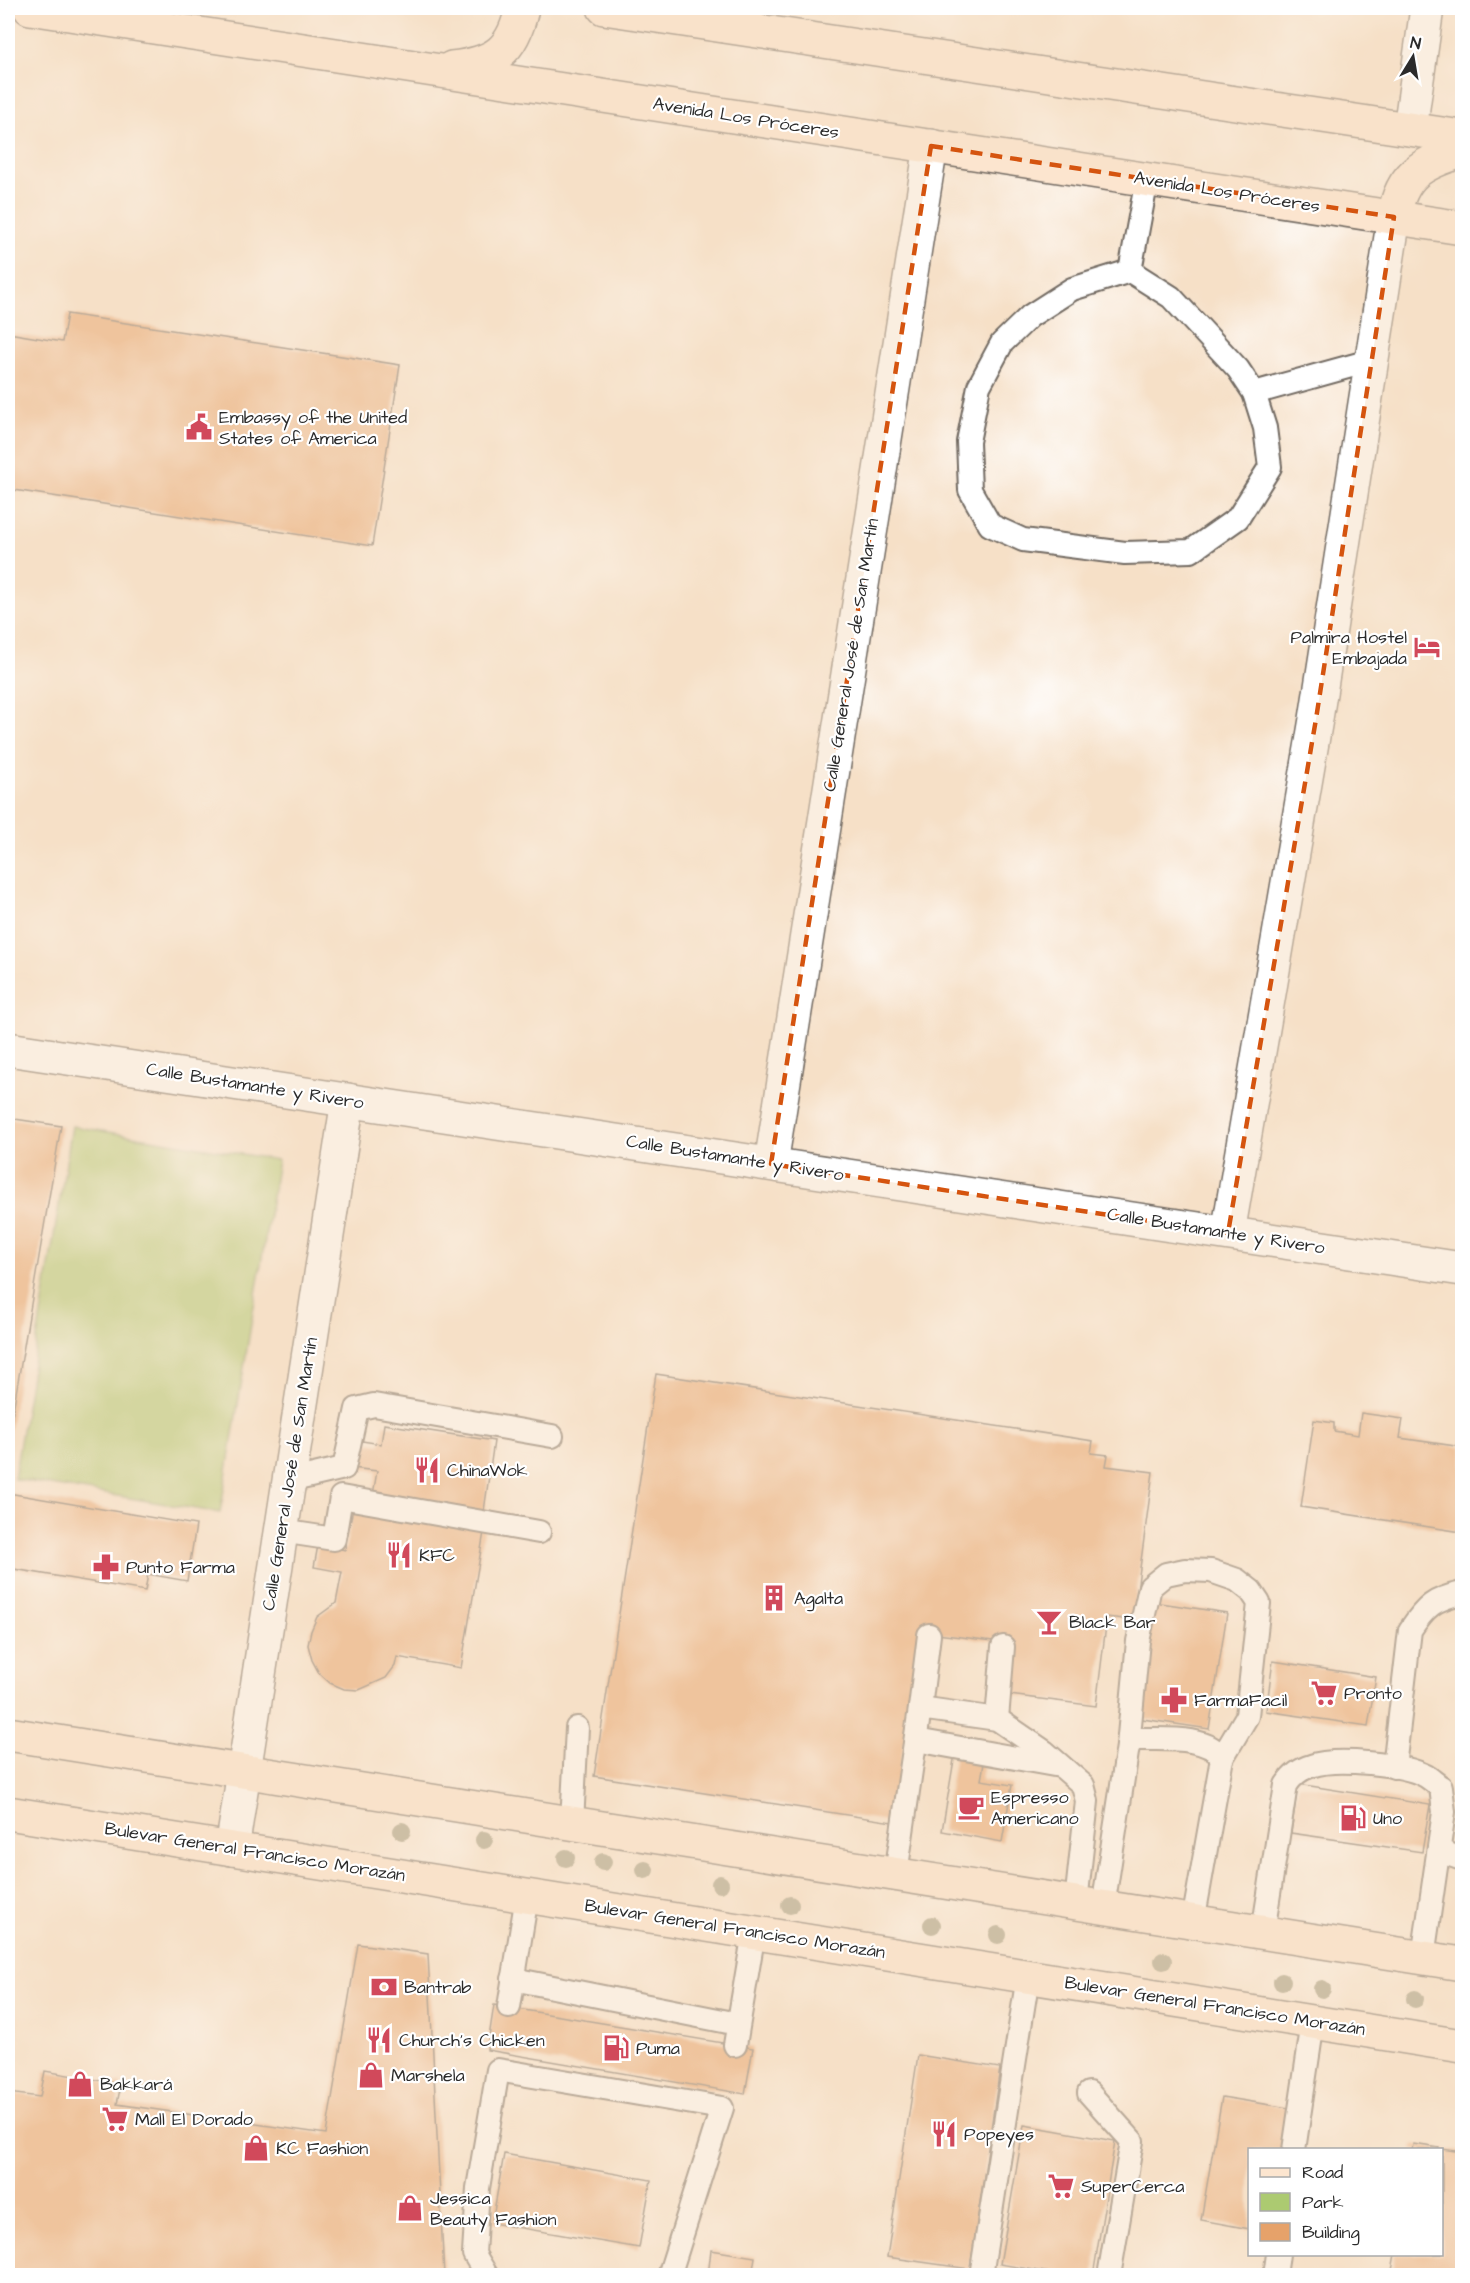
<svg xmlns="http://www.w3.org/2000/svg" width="1470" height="2283" viewBox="0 0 1470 2283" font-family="'Architects Daughter',sans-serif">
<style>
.green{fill:#acca71;stroke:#6c7a4e;stroke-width:1.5}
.building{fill:#e6a26a}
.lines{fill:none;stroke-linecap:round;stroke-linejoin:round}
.service-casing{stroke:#726a62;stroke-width:26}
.minor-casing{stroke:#726a62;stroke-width:36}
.secondary-casing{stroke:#726a62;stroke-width:36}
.service{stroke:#fff;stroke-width:22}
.minor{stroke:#fff;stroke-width:33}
.secondary{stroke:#fce5cf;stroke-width:33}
.tree{fill:#9c977d}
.marked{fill:none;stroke:#d5540f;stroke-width:4.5;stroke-dasharray:12 8;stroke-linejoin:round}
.labels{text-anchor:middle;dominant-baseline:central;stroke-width:4.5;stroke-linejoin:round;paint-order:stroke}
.street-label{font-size:18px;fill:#2b2b2b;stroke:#fff}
.poi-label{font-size:18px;fill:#2b2b2b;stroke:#fff;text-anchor:start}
</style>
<rect width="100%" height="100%" fill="#fff"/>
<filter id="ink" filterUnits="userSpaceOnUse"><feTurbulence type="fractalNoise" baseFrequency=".0167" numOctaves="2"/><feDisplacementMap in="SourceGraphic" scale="12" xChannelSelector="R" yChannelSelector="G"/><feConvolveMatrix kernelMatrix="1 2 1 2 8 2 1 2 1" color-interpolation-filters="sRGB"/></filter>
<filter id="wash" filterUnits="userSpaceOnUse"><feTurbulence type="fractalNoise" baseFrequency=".008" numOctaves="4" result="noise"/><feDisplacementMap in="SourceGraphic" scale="24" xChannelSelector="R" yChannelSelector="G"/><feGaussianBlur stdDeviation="1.35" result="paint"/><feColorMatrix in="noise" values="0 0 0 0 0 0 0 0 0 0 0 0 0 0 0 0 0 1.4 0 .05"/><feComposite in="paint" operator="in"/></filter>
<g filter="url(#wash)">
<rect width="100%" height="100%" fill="#f6e0c7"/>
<!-- green -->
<path class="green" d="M72 1126 278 1160 220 1513 14 1479Z"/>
<g id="blocks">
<!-- building -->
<g class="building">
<path d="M67 314 400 365 372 546 8 489V333L62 342Z"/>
<path d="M8 1118 61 1126 9 1435H8Z"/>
<path d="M656 1374 1093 1441 1091 1453 1108 1455 1106 1466 1153 1472 1133 1620 1107 1617 1096 1706 1002 1694 1009 1643 921 1632 892 1822 594 1776Z"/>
<path d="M1361 1413 1403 1419 1400 1438 1462 1447V1532L1301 1507 1314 1420 1334 1423V1431L1358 1435Z"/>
<path d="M384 1424 494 1441 483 1518 372 1501 377 1471 352 1468 356 1440 381 1444Z"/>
<path d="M8 1493 196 1525 187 1581 148 1574 145 1591 8 1568Z"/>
<path d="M354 1503 485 1526 461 1668 397 1657 395 1666 386 1678 359 1690 344 1689 330 1683 319 1673 312 1660 308 1645 311 1631 317 1617 336 1603 342 1572 314 1567 318 1545 345 1550Z"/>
<path d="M1154 1602 1227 1613 1209 1729 1136 1718Z"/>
<path d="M1273 1661 1376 1677 1368 1726 1266 1711Z"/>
<path d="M958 1736 988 1741 981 1780 1012 1785 1002 1842 942 1831Z"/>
<path d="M1298 1784 1430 1805 1422 1852 1291 1833Z"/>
<path d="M358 1944 428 1954 444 2276H8V2093L40 2097 45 2071 121 2084 117 2104 326 2134Z"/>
<path d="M494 2005 753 2048 745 2094 487 2050Z"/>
<path d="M918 2055 1000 2068 970 2269 887 2257Z"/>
<path d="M1222 2097 1295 2109 1288 2150H1250V2229L1201 2220Z"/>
<path d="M1024 2125 1115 2141 1093 2276H1067L1000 2264Z"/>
<path d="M1413 2144 1439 2148V2150H1412Z"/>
<path d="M1442 2149 1462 2152V2276H1391L1395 2254H1442Z"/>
<path d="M504 2154 651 2180 639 2248 492 2223Z"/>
<path d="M711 2250 755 2257 752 2276H708Z"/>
</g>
</g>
</g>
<g filter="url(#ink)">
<use href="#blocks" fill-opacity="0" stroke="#726a62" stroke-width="1.5"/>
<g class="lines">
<!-- service casing -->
<g class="service-casing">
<g id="service">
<path d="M1130 271 1171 297 1238 369 1254 393 1265 428 1270 467 1238 518 1191 551 1125 553 1023 540 990 525 970 490 968 442 979 386 1002 343 1030 316 1072 289Z"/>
<path d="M1130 271 1147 179"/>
<path d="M1254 393 1373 360"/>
<path d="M289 1481 344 1468 357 1409 374 1405 552 1436"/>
<path d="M281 1531 334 1539 341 1497 539 1532"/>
<path d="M920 1708 929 1635"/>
<path d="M997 1719 1003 1647"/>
<path d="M916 1740 1060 1766"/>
<path d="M1128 1746 1134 1739C1160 1740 1207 1734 1222 1758L1193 1922"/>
<path d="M1394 1767 1410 1630C1426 1606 1434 1599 1462 1593"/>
<path d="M572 1823 577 1728"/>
<path d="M1439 1851 1462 1859"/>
<path d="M896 1874 920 1708 997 1719 1045 1752 1083 1785 1087 1801 1076 1903"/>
<path d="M1103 1907 1128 1746 1138 1641 1150 1587 1166 1574 1185 1570 1211 1571 1237 1580 1251 1591 1259 1603 1247 1716 1222 1758"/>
<path d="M1263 1932 1286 1785C1292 1776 1300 1769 1311 1766 1335 1757 1404 1764 1426 1776 1431 1779 1436 1784 1441 1787L1444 1812 1423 1957"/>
<path d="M513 1979 738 2024"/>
<path d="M509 2007 527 1896"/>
<path d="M735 2045 754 1932"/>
<path d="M1089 2093 1132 2141 1109 2276"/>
<path d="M1294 2150 1313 2022"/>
<path d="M487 2276 474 2254 478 2188 498 2070 722 2108 669 2276"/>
<path d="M981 2276 1028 1976"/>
<path d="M1275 2276 1278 2254"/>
</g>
</g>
<!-- minor casing -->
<g class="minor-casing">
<g id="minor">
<path d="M1410 129 1427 8"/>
<path d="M8 1049 1462 1269"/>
<path d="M771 1164 931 146"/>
<path d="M1228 1233 1316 719 1394 217"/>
<path d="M232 1849 348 1100"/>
</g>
</g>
<!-- secondary casing -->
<g class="secondary-casing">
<g id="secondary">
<path d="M30 8 1462 228"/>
<path d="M604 8 1462 137"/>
<path d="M452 68C495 63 513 51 522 8"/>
<path d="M1394 217C1401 173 1423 163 1462 151"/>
<path d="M8 1734 1462 1964"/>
<path d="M8 1813 1462 2046"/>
</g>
</g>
<!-- service -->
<use href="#service" class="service"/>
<!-- minor -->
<use href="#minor" class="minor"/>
<!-- secondary -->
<use href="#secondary" class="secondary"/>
</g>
<!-- trees -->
<g class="tree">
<circle cx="402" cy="1831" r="9"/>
<circle cx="484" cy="1840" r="9"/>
<circle cx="566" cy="1858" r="9"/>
<circle cx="603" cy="1862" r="9"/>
<circle cx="645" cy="1870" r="9"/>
<circle cx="720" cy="1884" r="9"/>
<circle cx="790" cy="1905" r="9"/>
<circle cx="932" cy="1925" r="9"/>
<circle cx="998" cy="1935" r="9"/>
<circle cx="1163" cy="1961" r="9"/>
<circle cx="1282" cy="1982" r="9"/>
<circle cx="1322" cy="1989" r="9"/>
<circle cx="1415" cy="1999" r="9"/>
</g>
</g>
<!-- marked area -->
<path d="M0 0H1470V2283H0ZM931 146 1394 217 1316 719 1228 1233 771 1164Z" fill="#f6e0c7" fill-opacity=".55" fill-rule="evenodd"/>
<path class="marked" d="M931 146 1394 217 1316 719 1228 1233 771 1164Z"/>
<!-- icons -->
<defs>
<g id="civic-bare" transform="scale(2.07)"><path d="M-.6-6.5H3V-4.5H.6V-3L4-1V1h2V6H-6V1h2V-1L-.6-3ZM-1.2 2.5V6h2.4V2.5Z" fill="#d1495b" stroke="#fff" stroke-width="2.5" paint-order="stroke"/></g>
<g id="hotel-bare" transform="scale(2.07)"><path d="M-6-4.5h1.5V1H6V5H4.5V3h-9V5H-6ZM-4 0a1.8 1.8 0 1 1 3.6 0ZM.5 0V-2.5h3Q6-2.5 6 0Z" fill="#d1495b" stroke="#fff" stroke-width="2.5" paint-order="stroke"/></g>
<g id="restaurant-bare" transform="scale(2.07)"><path d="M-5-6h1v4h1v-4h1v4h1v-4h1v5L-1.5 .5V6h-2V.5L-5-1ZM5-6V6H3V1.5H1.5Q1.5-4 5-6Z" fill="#d1495b" stroke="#fff" stroke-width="2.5" paint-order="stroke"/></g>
<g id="pharmacy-bare" transform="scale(2.07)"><path d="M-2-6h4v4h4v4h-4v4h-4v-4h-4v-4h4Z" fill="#d1495b" stroke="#fff" stroke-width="2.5" paint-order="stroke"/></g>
<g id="building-bare" transform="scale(2.07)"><path d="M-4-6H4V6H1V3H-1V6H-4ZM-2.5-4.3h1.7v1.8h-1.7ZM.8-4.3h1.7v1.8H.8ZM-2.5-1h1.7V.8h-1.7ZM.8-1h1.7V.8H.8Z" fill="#d1495b" stroke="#fff" stroke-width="2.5" paint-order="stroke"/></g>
<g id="bar-bare" transform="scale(2.07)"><path d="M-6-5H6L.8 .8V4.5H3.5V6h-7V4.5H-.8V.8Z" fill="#d1495b" stroke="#fff" stroke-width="2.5" paint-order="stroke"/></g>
<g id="supermarket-bare" transform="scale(2.07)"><path d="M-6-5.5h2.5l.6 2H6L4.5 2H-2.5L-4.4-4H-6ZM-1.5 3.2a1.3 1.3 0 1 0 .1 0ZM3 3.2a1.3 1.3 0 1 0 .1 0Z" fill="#d1495b" stroke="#fff" stroke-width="2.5" paint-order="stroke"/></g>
<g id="cafe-bare" transform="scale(2.07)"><path d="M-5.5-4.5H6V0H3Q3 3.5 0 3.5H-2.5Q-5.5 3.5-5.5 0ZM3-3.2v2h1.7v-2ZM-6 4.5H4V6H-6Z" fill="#d1495b" stroke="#fff" stroke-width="2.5" paint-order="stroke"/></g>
<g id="fuel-bare" transform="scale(2.07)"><path d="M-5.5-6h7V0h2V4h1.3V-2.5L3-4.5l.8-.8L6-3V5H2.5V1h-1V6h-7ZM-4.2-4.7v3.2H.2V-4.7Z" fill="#d1495b" stroke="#fff" stroke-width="2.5" paint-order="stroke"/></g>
<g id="bank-bare" transform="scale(2.07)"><path d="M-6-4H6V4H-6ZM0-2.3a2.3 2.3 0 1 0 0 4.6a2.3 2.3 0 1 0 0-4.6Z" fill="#d1495b" stroke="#fff" stroke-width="2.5" paint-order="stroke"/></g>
<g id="shop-bare" transform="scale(2.07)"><path d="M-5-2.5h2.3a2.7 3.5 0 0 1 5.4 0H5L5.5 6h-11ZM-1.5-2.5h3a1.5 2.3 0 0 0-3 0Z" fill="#d1495b" stroke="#fff" stroke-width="2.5" paint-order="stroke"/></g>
</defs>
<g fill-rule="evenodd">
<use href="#civic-bare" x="199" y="427"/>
<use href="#hotel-bare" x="1427" y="647"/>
<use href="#restaurant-bare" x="427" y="1470"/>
<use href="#restaurant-bare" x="399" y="1555"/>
<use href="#pharmacy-bare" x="106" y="1567"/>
<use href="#building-bare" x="774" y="1598"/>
<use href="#bar-bare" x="1049" y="1622"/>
<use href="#supermarket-bare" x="1324" y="1693"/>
<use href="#pharmacy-bare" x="1174" y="1700"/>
<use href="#cafe-bare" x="971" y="1807"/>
<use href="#fuel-bare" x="1353" y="1818"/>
<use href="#bank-bare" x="384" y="1987"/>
<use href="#restaurant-bare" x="379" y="2040"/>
<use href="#fuel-bare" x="616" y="2048"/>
<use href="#shop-bare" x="371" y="2075"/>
<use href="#shop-bare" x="80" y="2084"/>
<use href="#supermarket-bare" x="115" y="2119"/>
<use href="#restaurant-bare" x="944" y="2134"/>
<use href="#shop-bare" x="256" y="2148"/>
<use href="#supermarket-bare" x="1061" y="2186"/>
<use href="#shop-bare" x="410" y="2208"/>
</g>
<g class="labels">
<!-- street labels -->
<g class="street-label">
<text transform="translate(746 118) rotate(9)">Avenida Los Próceres</text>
<text transform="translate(1227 192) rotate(9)">Avenida Los Próceres</text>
<text transform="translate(851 655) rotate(-81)">Calle General José de San Martín</text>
<text transform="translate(255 1086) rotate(9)">Calle Bustamante y Rivero</text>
<text transform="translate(735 1158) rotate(9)">Calle Bustamante y Rivero</text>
<text transform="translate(1216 1231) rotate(9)">Calle Bustamante y Rivero</text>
<text transform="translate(290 1474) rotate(-81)">Calle General José de San Martín</text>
<text transform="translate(255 1852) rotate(9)">Bulevar General Francisco Morazán</text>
<text transform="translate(735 1929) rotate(9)">Bulevar General Francisco Morazán</text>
<text transform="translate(1215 2006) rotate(9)">Bulevar General Francisco Morazán</text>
</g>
<!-- poi labels -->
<g class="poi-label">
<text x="219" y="417">Embassy of the United<tspan x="219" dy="21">States of America</tspan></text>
<text x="1407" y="637" text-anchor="end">Palmira Hostel<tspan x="1407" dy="21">Embajada</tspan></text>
<text x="447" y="1470">ChinaWok</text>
<text x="419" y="1555">KFC</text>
<text x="126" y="1567">Punto Farma</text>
<text x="794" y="1598">Agalta</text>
<text x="1069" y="1622">Black Bar</text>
<text x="1344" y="1693">Pronto</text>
<text x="1194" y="1700">FarmaFacil</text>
<text x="991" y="1797">Espresso<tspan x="991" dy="21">Americano</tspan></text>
<text x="1373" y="1818">Uno</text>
<text x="404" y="1987">Bantrab</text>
<text x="399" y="2040">Church's Chicken</text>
<text x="636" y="2048">Puma</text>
<text x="391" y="2075">Marshela</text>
<text x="100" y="2084">Bakkará</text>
<text x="135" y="2119">Mall El Dorado</text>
<text x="964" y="2134">Popeyes</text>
<text x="276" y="2148">KC Fashion</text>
<text x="1081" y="2186">SuperCerca</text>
<text x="430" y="2198">Jessica<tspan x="430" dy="21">Beauty Fashion</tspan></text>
</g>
</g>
<!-- margin -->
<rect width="1470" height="2283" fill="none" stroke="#fff" stroke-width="30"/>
<!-- legend -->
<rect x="1248" y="2148" width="195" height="108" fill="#ffffff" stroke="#aaaaaa" stroke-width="1.5"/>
<rect x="1260" y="2168" width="30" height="9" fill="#fce5cf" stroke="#aaaaaa" stroke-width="1.5"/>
<text x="1302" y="2178" font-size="18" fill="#2b2b2b">Road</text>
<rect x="1260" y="2193" width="30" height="18" fill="#acca71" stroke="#aaaaaa" stroke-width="1.5"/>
<text x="1302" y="2208" font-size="18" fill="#2b2b2b">Park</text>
<rect x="1260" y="2223" width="30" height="18" fill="#e6a26a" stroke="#aaaaaa" stroke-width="1.5"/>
<text x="1302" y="2238" font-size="18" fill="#2b2b2b">Building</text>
<!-- north arrow -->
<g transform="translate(1413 57) rotate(11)" stroke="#ffffff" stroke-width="4.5" paint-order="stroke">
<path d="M0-4.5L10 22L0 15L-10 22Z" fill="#2b2b2b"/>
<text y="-9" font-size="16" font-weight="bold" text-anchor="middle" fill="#2b2b2b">N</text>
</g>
</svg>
